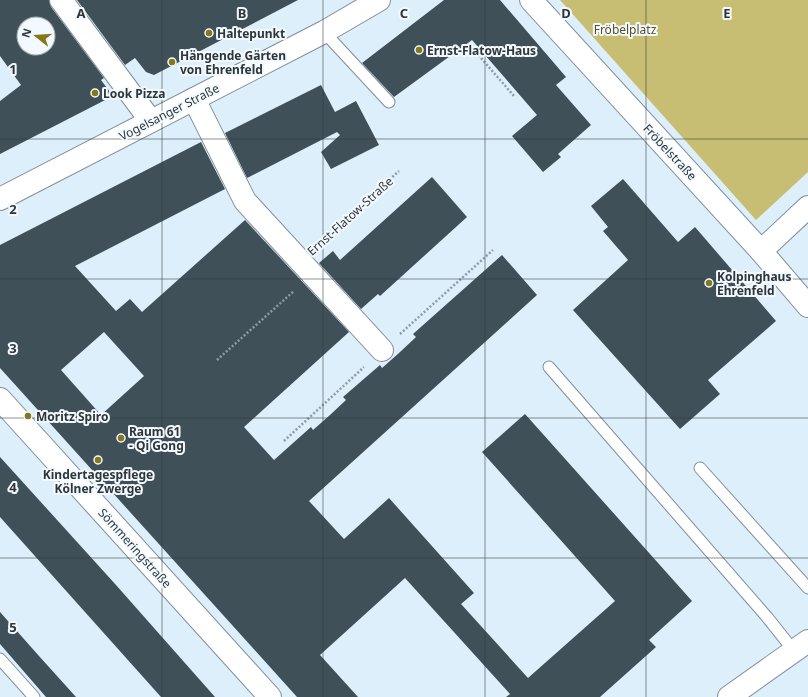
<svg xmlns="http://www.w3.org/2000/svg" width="808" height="697" viewBox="0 0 808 697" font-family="'Noto Sans',sans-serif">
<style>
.green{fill:#c8be73}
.building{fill:#405059;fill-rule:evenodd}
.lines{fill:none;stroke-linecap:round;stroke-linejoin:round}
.lane-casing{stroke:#7e8f99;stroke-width:13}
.street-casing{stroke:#7e8f99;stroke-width:24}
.secondary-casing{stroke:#7e8f99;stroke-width:24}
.path{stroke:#8e9ba3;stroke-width:2.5;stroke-dasharray:2 2;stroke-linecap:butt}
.lane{stroke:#fff;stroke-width:11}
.street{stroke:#fff;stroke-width:22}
.secondary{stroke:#fff;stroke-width:22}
.grid{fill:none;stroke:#2f363a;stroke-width:1;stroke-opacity:0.55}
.poi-dot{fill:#84781d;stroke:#f3faff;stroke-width:1.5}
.labels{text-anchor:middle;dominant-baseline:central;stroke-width:4;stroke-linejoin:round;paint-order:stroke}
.park-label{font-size:12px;fill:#575126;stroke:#f3faff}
.poi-label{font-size:12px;font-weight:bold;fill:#2f363a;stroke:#f3faff;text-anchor:start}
.street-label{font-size:12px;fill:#2f363a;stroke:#f3faff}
.grid-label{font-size:13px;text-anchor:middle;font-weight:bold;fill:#2f363a;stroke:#f3faff;stroke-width:4;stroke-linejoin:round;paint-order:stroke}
</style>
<rect width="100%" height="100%" fill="#ddeffa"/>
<!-- green -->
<path class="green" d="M560 0H808V172L756 220Z"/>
<!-- building -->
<g class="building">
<path d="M0 0H49L51 7 104 78 101 80 113 96 0 154V101L21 85 0 56ZM24 24H48V48H24Z"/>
<path d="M77 0H298L154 75 146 72 135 58 125 65Z"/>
<path d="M444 0H500L566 77 556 85 591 125 558 154 561 157 543 172 512 136 537 115 472 40 394 97 362 63Z"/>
<path d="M321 85 335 112 356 101 379 145 331 169 321 152 340 135 337 132 247 178 225 133Z"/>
<path d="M201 142 225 189 75 266 116 311 130 299 142 312 245 220 349 332 244 427 274 460 311 427 313 430 330 415 346 400 343 397 380 365 382 368 399 353 416 337 413 334 502 255 537 295 309 501 344 539 389 498 474 593 461 604 528 678 615 601 482 452 525 414 692 601 649 640 656 647 600 697H506L510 694 405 578 320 655 358 697H297L0 368V245ZM104 332 144 376 101 415 61 370Z"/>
<path d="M432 177 467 217 380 296 378 294 361 309 319 263 333 251 340 260Z"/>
<path d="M623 179 678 242 695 227 776 321 708 380 720 394 680 429 573 310 628 260 603 231 608 227 591 206Z"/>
<path d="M0 457 116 585 215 697H161L0 517Z"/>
<path d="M0 612 39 656 76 697H46L0 644Z"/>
</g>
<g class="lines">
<!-- lane casing -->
<g class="lane-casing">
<g id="lane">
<path d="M324 32 389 102"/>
<path d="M549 367 767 617 794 651"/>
<path d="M700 468 808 588"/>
<path d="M0 659 34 697"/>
</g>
</g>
<!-- street casing -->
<g class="street-casing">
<g id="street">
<path d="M61 0 151 121"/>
<path d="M531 0 761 251 808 306"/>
<path d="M194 99 245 201 382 350"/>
<path d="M761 251 808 207"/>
<path d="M0 399 270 697"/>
<path d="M729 697 808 641"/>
</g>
</g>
<!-- secondary casing -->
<g class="secondary-casing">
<path id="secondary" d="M0 199 324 32 379 0"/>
</g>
<!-- path -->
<g class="path">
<path d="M468 43 514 96"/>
<path d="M318 244 399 171"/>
<path d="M400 334 493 250"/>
<path d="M217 360 294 291"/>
<path d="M284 441 364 367"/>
</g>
<!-- lane -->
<use href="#lane" class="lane"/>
<!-- street -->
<use href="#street" class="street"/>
<!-- secondary -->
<use href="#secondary" class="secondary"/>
</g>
<!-- grid -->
<path class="grid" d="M162 0V697M323 0V697M485 0V697M646 0V697M0 139H808M0 279H808M0 418H808M0 558H808"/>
<!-- markers -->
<g class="poi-dot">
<circle cx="209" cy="33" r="4"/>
<circle cx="419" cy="50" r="4"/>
<circle cx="172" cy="62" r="4"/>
<circle cx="95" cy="93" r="4"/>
<circle cx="709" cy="283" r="4"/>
<circle cx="28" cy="416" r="4"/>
<circle cx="121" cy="438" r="4"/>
<circle cx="98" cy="460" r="4"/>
</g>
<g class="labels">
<!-- park labels -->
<g class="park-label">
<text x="625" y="29">Fröbelplatz</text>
</g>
<!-- poi labels -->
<g class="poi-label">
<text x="217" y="33">Haltepunkt</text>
<text x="427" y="50">Ernst-Flatow-Haus</text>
<text x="180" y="55">Hängende Gärten<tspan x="180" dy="14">von Ehrenfeld</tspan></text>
<text x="103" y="93">Look Pizza</text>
<text x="717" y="276">Kolpinghaus<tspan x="717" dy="14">Ehrenfeld</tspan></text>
<text x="36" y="416">Moritz Spiro</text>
<text x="129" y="431">Raum 61<tspan x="129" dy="14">- Qi Gong</tspan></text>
<text x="98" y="474" text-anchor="middle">Kindertagespflege<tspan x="98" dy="14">Kölner Zwerge</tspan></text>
</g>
<!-- street labels -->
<g class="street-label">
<text transform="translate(169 112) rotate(-27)">Vogelsanger Straße</text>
<text transform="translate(670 152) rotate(47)">Fröbelstraße</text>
<text transform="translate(350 216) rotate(-42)">Ernst-Flatow-Straße</text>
<text transform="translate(135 548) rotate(48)">Sömmeringstraße</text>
</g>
</g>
<g class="grid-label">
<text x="81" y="18">A</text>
<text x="242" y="18">B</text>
<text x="404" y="18">C</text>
<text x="566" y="18">D</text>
<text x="727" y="18">E</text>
<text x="13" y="74">1</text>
<text x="13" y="214">2</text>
<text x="13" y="353">3</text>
<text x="13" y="492">4</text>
<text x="13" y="632">5</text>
</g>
<!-- north arrow -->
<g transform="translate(36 36) rotate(287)"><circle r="19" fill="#f3faff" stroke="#a5acb0"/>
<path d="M0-3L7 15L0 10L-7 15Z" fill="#84781d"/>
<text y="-6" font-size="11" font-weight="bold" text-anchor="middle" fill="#2f363a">N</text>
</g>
</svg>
